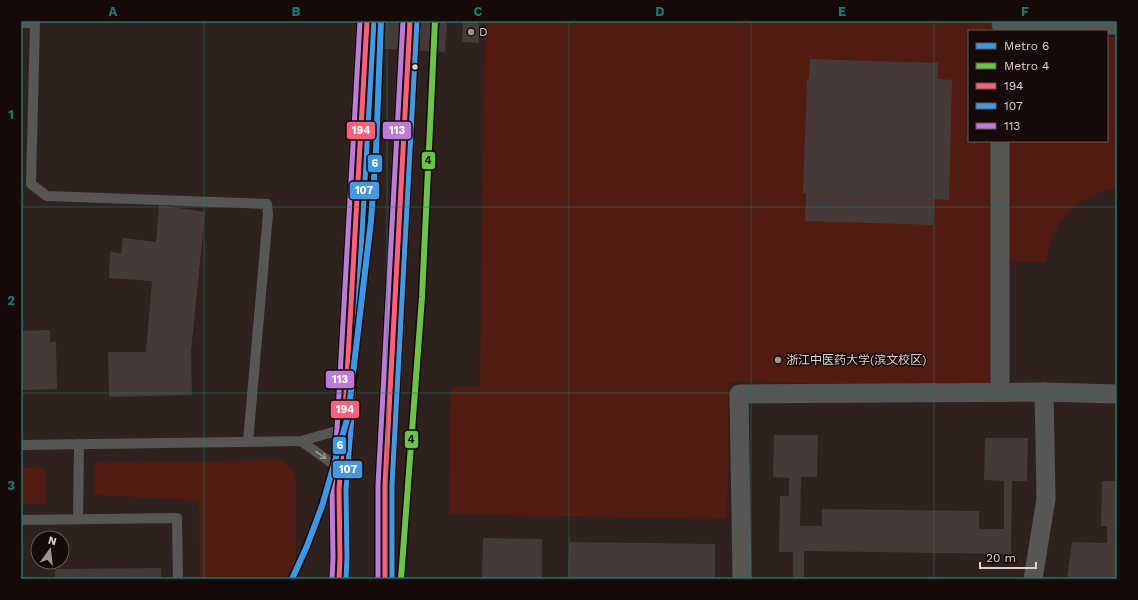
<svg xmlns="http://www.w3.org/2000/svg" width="1138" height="600" viewBox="0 0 1138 600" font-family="'Work Sans','Noto Sans SC',sans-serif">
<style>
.green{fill:#511b12}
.building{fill:#463a38}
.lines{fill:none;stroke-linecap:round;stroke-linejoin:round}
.service{stroke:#565654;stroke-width:10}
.minor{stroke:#565654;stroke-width:19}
.primary{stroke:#5f625f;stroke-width:22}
.bus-1-casing{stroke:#150a08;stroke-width:8}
.bus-2-casing{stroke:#150a08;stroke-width:8}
.bus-3-casing{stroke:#150a08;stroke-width:8}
.bus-1{stroke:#f8607d;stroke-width:5}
.bus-2{stroke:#4699e1;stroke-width:5}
.bus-3{stroke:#bd7bd9;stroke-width:5}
.metro-1-casing{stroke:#150a08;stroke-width:9}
.metro-2-casing{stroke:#150a08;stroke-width:9}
.metro-1{stroke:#3a98e4;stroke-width:6}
.metro-2{stroke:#6bc349;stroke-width:6}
.oneway{stroke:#a29995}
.grid{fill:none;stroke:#1a7a73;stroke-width:1;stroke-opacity:0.55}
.poi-dot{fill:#a2928e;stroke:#150a08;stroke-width:1.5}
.bus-dot{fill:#e1cfcb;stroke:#150a08;stroke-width:1.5}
.labels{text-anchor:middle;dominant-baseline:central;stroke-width:3;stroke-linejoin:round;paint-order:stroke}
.poi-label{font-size:12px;fill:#e1cfcb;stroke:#150a08;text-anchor:start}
.line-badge{stroke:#150a08;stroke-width:1.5}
.badge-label{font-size:11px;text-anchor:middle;font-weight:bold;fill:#fff}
.pale-badge-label{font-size:11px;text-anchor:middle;font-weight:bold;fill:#111}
.neatline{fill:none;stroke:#1a7a73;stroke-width:1.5}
.grid-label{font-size:13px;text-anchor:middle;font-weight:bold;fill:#1a7a73}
</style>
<rect width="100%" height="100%" fill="#2e211e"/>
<!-- green -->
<g class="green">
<path d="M485 21H995L994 31H969V141H993L990 386 729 382 727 519 449 514 451 387H480Z"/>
<path d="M1107 37H1117V188C1078 194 1051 222 1046 262L1004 261 1005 141H1107Z"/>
<path d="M280 460 292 469 296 480V579H200L199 500 94 495 95 463Z"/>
<path d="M45 467V503L21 504V468Z"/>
</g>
<!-- building -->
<g class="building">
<path d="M373 21H447L445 52 371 48Z"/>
<path d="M463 21H479V43L462 42Z"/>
<path d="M810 59 938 63V79L952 80 949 200 934 199 933 225 805 221 806 193H803L807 79H809Z"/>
<path d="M159 205 205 212 191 351 192 395 109 397 108 352H146L152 281 109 278 110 251 121 254 123 238 156 242Z"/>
<path d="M50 330V342H56L57 389 21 390V331Z"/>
<path d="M774 435H818L817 477H801L800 526H822V509L979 511V529H1004V481L984 480 985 438H1028L1027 481H1012L1011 554 804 551V579H793V552H779L780 496H789V478L773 477Z"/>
<path d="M1102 481H1117V579H1067L1072 542 1107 543V526H1101Z"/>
<path d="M483 538 542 539V579H482Z"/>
<path d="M569 542 715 544V579H568Z"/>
<path d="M161 568V579H55V569Z"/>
</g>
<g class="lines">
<!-- service -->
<g class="service">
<path d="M21 23H35L31 184 47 196 267 204 268 214 248 442"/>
<path d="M301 441 340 469"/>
<path d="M21 445 301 441 344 429"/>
<path d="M78 519 79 444"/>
<path d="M21 520 177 518 178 579"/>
</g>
<!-- minor -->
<g class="minor">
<path d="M1001 24 1117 25"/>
<path d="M1000 392V141"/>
<path d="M742 579 739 394 1044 392 1117 394"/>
<path d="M1033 579 1046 499 1044 392"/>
</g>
<!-- primary -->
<g class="primary">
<path d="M339 579 340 558 339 489 344 429 367 21"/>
<path d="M385 579V485L410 21"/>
</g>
<!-- bus-1 casing -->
<g class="bus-1-casing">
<g id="bus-1">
<path d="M339 579 340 558 339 489 344 429 367 21"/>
<path d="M385 579V485L410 21"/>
</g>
</g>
<!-- bus-2 casing -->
<g class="bus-2-casing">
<g id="bus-2">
<path d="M346 579 347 558 346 489 351 429 374 21"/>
<path d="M392 579V485L417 21"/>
</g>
</g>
<!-- bus-3 casing -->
<g class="bus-3-casing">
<g id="bus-3">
<path d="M332 579 333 558 332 489 337 429 360 21"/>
<path d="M378 579V485L403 21"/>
</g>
</g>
<!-- bus-1 -->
<use href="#bus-1" class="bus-1"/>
<!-- bus-2 -->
<use href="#bus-2" class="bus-2"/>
<!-- bus-3 -->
<use href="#bus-3" class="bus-3"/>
<!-- metro-1 casing -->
<g class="metro-1-casing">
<path id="metro-1" d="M292 579 307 546 322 506 348 416 371 221 376 150 381 21"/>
</g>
<!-- metro-2 casing -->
<g class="metro-2-casing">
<path id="metro-2" d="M401 579 422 297 435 21"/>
</g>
<!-- metro-1 -->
<use href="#metro-1" class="metro-1"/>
<!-- metro-2 -->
<use href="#metro-2" class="metro-2"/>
</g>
<!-- one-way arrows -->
<defs><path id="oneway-shaft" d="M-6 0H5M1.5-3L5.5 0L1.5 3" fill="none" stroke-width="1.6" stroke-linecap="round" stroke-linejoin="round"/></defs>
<use class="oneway" href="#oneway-shaft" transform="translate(321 455) rotate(35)"/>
<!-- grid -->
<path class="grid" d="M204 21V579M387 21V579M569 21V579M751 21V579M934 21V579M21 207H1117M21 393H1117"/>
<!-- markers -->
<g class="poi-dot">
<circle cx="471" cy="32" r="4"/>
<circle cx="778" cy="360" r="4"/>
</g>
<circle class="bus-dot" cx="415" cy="67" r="3.5"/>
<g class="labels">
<!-- poi labels -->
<g class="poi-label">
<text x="479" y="32">D</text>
<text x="786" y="360">浙江中医药大学(滨文校区)</text>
</g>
</g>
<g class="line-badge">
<rect x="382" y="121" width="30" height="19" rx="4" fill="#bd7bd9"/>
<rect x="346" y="121" width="30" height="19" rx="4" fill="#f8607d"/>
<rect x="421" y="151" width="15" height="19" rx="4" fill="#6bc349"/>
<rect x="367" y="154" width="16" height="19" rx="4" fill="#3a98e4"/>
<rect x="349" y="181" width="31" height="19" rx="4" fill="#4699e1"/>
<rect x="325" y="370" width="30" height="19" rx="4" fill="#bd7bd9"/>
<rect x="330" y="400" width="30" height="19" rx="4" fill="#f8607d"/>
<rect x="404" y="430" width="15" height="19" rx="4" fill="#6bc349"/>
<rect x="332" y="436" width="15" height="19" rx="4" fill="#3a98e4"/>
<rect x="332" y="460" width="31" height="19" rx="4" fill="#4699e1"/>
</g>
<g class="badge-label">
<text x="397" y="134">113</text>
<text x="361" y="134">194</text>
<text x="375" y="167">6</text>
<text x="364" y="194">107</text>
<text x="340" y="383">113</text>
<text x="345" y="413">194</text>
<text x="340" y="449">6</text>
<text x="348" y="473">107</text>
</g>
<g class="pale-badge-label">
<text x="428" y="164">4</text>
<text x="411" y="443">4</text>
</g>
<!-- border -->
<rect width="1138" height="600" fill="none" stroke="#150a08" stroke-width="44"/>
<!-- legend -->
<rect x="968" y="30" width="140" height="112" fill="#150a08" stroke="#675956"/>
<rect x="976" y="43" width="20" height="6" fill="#3a98e4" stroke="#675956"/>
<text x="1004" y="50" font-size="12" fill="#e1cfcb">Metro 6</text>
<rect x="976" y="63" width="20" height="6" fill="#6bc349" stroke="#675956"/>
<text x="1004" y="70" font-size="12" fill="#e1cfcb">Metro 4</text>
<rect x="976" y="83" width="20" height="6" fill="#f8607d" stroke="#675956"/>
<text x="1004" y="90" font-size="12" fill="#e1cfcb">194</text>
<rect x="976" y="103" width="20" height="6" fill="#4699e1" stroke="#675956"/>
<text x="1004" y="110" font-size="12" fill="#e1cfcb">107</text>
<rect x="976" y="123" width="20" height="6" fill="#bd7bd9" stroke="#675956"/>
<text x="1004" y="130" font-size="12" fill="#e1cfcb">113</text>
<!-- north arrow -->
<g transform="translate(50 550) rotate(15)"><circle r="19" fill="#150a08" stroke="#675956"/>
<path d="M0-3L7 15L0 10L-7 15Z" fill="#a2928e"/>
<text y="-6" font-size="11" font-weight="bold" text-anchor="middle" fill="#e1cfcb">N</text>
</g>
<!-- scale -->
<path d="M980 562v6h56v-6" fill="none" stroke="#e1cfcb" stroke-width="2"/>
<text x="986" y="562" font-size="12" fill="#e1cfcb" stroke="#150a08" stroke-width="3" paint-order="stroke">20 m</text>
<rect x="22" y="22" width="1094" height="556" class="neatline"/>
<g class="grid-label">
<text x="113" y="16">A</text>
<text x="296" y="16">B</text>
<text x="478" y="16">C</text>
<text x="660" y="16">D</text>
<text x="842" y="16">E</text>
<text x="1025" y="16">F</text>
<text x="11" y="119">1</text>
<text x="11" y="305">2</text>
<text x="11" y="490">3</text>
</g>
</svg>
